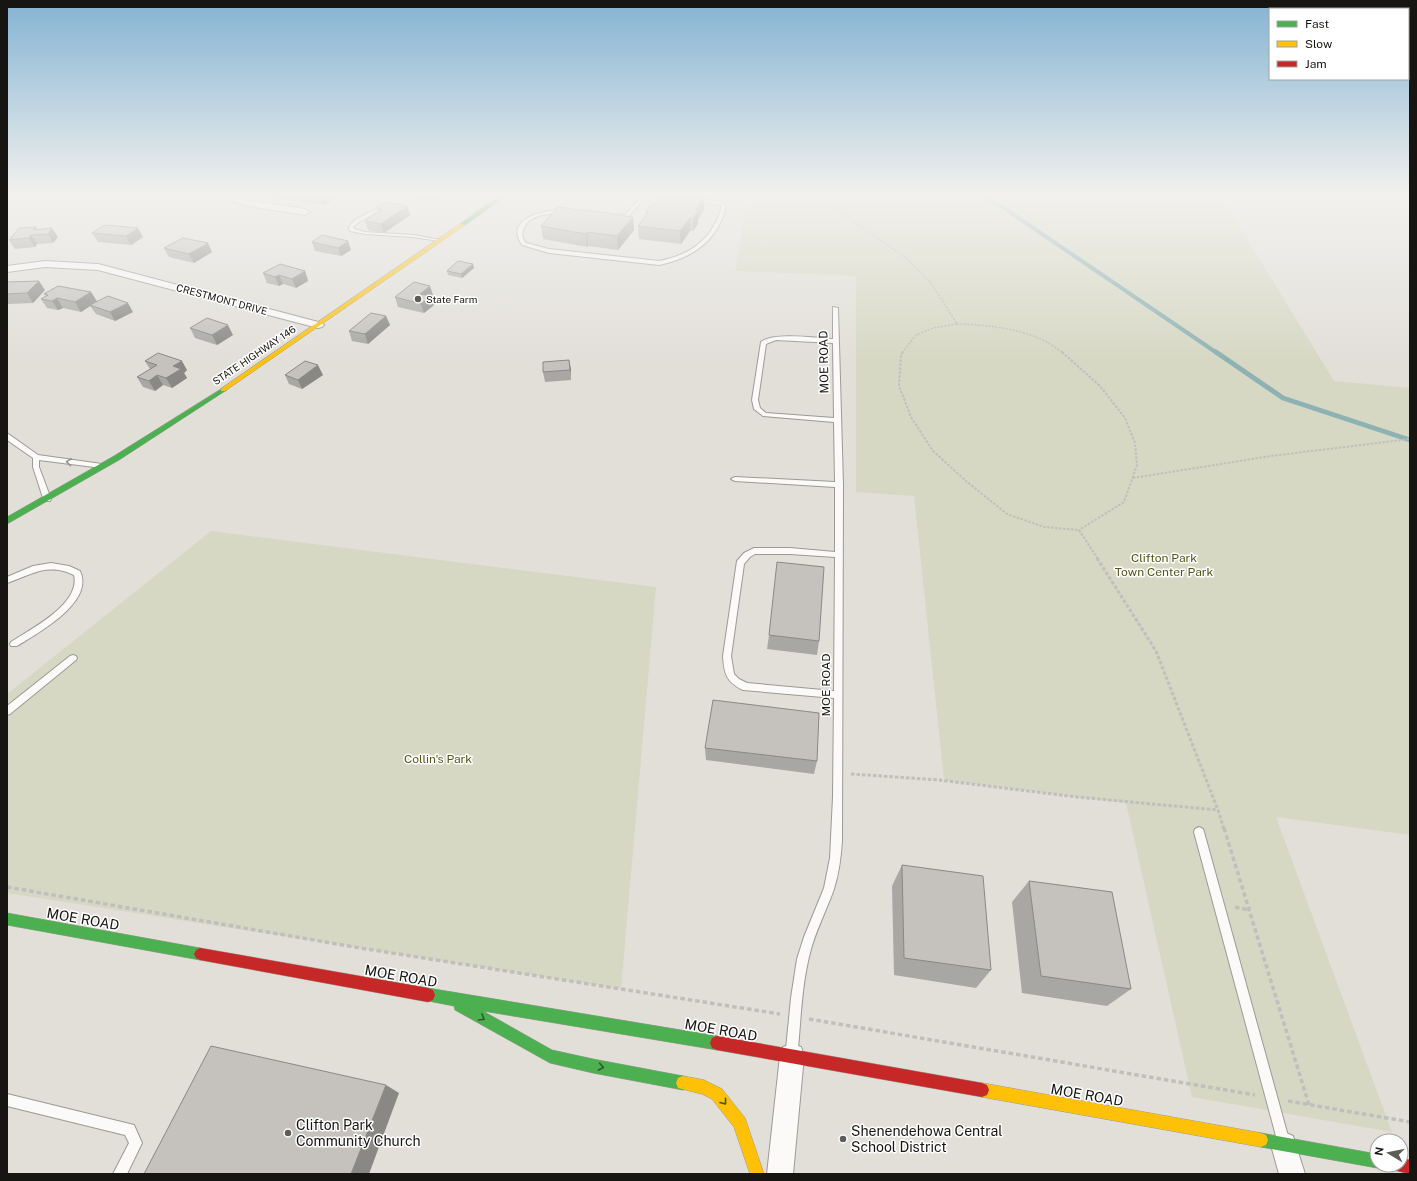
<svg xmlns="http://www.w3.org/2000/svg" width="1417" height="1181" viewBox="0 0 1417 1181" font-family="'Public Sans',sans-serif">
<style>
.green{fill:#d6d8c4}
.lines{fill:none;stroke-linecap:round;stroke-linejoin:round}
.stream-far1{stroke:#8eb2b4;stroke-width:4}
.stream{stroke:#8eb2b4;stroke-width:5}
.lane-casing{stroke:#9c9a95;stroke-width:2}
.street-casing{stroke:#9c9a95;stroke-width:2}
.fast-casing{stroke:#9c9a95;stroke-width:1}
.slow-casing{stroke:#9c9a95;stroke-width:1}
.jam-casing{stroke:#9c9a95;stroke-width:1}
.path-far3{stroke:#c0bfbd;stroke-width:1.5;stroke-dasharray:2 1.5;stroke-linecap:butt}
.path-far2{stroke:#c0bfbd;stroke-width:2;stroke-dasharray:2.5 1.5;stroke-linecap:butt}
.path-far1{stroke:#c0bfbd;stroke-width:3;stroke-dasharray:3.5 2;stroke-linecap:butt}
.path{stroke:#c0bfbd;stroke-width:3.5;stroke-dasharray:4.5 3;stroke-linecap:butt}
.lane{fill:#fbfaf9;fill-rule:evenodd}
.street{fill:#fbfaf9;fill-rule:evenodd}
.fast{fill:#4caf50;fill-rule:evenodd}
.slow{fill:#ffc107;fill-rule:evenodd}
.jam{fill:#c62828;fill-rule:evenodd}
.wall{fill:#a9a7a3}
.shaded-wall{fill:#8a8885}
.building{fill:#c5c2be;stroke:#8a8885}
.oneway{stroke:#949391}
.oneway2{stroke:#2f5a2d}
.poi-dot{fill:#5e5c57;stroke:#fff;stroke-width:1.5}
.labels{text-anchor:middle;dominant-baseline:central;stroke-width:3;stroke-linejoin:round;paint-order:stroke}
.far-street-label{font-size:10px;fill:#171511;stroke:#fff}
.far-poi-label{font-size:10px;fill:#171511;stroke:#fff;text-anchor:start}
.street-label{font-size:12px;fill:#171511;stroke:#fff}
.park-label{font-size:12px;fill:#525818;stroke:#fff}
.near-street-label{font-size:14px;fill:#171511;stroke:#fff}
.near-poi-label{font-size:14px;fill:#171511;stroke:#fff;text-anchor:start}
</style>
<rect width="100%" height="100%" fill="#e2dfd9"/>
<!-- green -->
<g class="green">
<path d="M748 195H1220L1334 381 1410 388V835L1276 817 1392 1132 1192 1097 1126 803 944 780 914 496 856 492V276L735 271Z"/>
<path d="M211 531 656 587 621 989 7 893V694Z"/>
</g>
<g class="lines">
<!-- stream-far1 -->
<path class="stream-far1" d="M979 195 1001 206 1217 353"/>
<!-- stream -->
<path class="stream" d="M1216 352 1283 398 1410 440"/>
<!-- lane casing -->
<g class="lane-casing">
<g id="lane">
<path d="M643 195H647L629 216 613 217 611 216 613 215 626 214Z"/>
<path d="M654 195H674L675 196 673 197 656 196Z"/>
<path d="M717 195H721L718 200 726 205C719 240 693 258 659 265L549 253 522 245C503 217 547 209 566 210L568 211V212C554 214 531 212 524 228 521 234 522 238 526 243L549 249 659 261C691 255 714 238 722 205L692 200V198L713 201Z"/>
<path d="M383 205H385V207L359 222 353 227 354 229 365 232 413 235 441 240 439 241 413 237 365 234 350 231 349 227 355 220Z"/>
<path d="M833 307 838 308 843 485 842 841C841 857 839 873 834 889 827 909 817 928 811 949 802 982 801 1015 798 1049L796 1053 792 1055 788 1053 786 1049 791 998 797 959 804 937 824 888 830 858 833 797 834 698 743 690C726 682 724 673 723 656L737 561 744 553 754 548H790L835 552V487L735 481 731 479 735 477 835 482 834 422 763 416 754 409 752 400 761 342C773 332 816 338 833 339ZM776 340 833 343 834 418 766 413 760 408 758 400 766 344ZM755 554H790L835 557 834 691 747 683 739 679 734 674 731 656 744 564 750 557Z"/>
<path d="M7 433 38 455 102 464 105 466 102 468 39 460V467L51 499 50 501H44L33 467V458L7 440Z"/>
<path d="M51 563 69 566 80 571C95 602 38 633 17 646H11L10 644 11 642C31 629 81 604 74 575 47 562 31 575 7 583V577L33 566Z"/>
<path d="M73 655 76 656 77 658 76 660 10 714 7 715V706L70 656Z"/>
<path d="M1199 827 1203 829 1204 832 1288 1136 1287 1141 1282 1142 1277 1141 1276 1136 1194 832 1195 829Z"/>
<path d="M7 1094 134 1125 142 1143 127 1174H113L129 1143 125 1135 7 1106Z"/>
</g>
</g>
<!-- street casing -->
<g class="street-casing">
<g id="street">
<path d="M231 195H239L240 197 246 200 305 209 310 212 305 215 244 205 233 201Z"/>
<path d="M45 261 98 264 322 323 324 325 322 327 318 328 98 270 45 267 7 272V266Z"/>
<path d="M792 1044 801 1047 804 1056 793 1174H767L780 1056 783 1047Z"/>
<path d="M1284 1132 1293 1136 1305 1174H1279L1271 1145 1275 1136Z"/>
</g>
</g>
<!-- fast casing -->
<g class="fast-casing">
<g id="fast">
<path d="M501 195H507L464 226H460V224Z"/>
<path d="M223 388 227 390 225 391 119 460 7 524V517L114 456Z"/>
<path d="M7 913 200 948 204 950 206 954 204 958 200 960 7 925Z"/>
<path d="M428 988 717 1036 722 1038 724 1043 722 1048 717 1050 483 1011 552 1050 593 1059 683 1076 688 1078 690 1083 688 1088 683 1090 593 1073 550 1063 455 1010 454 1006 423 1000 421 995 423 990Z"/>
<path d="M1261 1133 1377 1154V1165H1383L1377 1168 1261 1147 1256 1145 1254 1140 1256 1135Z"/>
</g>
</g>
<!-- slow casing -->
<g class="slow-casing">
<g id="slow">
<path d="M460 224 465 225 225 391H221V389Z"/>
<path d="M683 1076 704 1080 722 1089 745 1118 764 1174H750L734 1127 712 1099 702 1094 678 1088 676 1083 678 1078Z"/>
<path d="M982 1083 1261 1133 1266 1135 1268 1140 1266 1145 1261 1147 982 1097 977 1095 975 1090 977 1085Z"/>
</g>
</g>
<!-- jam casing -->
<g class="jam-casing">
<g id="jam">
<path d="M200 948 428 988 433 990 435 995 433 1000 428 1002 200 960 196 958 194 954 196 950Z"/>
<path d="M717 1036 982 1083 987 1085 989 1090 987 1095 982 1097 717 1050 712 1048 710 1043 712 1038Z"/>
<path d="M1401 1158 1410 1160V1174L1393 1170 1391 1165H1401Z"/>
</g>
</g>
<!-- path-far3 -->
<g class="path-far3">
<path d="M836 195 840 212 905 257 931 283 957 324 933 328 916 335 902 353"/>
<path d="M957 324C987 325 1018 328 1045 341 1051 344 1057 349 1063 353"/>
</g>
<!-- path-far2 -->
<g class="path-far2">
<path d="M903 352 901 355 899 386 911 417 933 451 966 481 1007 514 1044 527 1079 530 1098 559"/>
<path d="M1062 352 1100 386 1125 418 1135 443 1137 465 1124 502 1079 530"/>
<path d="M1133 478 1271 456 1410 439"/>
</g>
<!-- path-far1 -->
<g class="path-far1">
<path d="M1097 558 1156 651 1218 810 1224 829"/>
<path d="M851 774 939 780 1077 797 1218 810"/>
</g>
<!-- path -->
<g class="path">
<path d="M1224 828 1309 1105"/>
<path d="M7 887 360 948 780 1014"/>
<path d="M1235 907 1249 910"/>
<path d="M809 1019 1255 1095"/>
<path d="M1288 1101 1410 1122"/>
</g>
<!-- lane -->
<use href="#lane" class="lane"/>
<!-- street -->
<use href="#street" class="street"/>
<!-- fast -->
<use href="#fast" class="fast"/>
<!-- slow -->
<use href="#slow" class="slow"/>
<!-- jam -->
<use href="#jam" class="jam"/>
</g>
<!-- wall -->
<g class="wall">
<path d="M251 195H337L338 196 324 205Z"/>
<path d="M417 195H440L430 201 417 198Z"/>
<path d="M704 197V210L698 219V224L693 231H690L681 244 639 239 638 226 646 216V212L654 205Z"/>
<path d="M377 208 410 215 384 233 368 230 365 221 378 212Z"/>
<path d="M633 217 634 230 618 250 588 246 587 247 543 239 541 226Z"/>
<path d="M36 227 37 229 58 237 53 243 37 244 35 247 15 249 9 240Z"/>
<path d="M92 233 143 237 131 245 98 242Z"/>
<path d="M312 242 351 250 341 256 315 251Z"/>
<path d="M164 248 212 252 194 263 169 257Z"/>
<path d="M473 264 474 268 462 278 448 275 447 271Z"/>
<path d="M305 271 308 281 296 288 283 284 279 286 267 283 263 273Z"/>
<path d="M7 282 45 290 33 303 7 304Z"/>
<path d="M91 292 97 301 133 312 115 321 96 314 90 306 81 312 63 308 58 310 47 308 41 299 46 296 44 294Z"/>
<path d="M433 295 431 296 434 305 424 313 398 307 395 297Z"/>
<path d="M386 316 390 325 368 344 352 341 349 331Z"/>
<path d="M190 328 233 335 217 345 195 338Z"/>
<path d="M569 360 571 380 545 382 543 372Z"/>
<path d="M145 361 187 370 184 373 187 378 172 388 163 385 155 391 143 387 137 377 150 369Z"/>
<path d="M285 375H323L302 389 289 384Z"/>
<path d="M769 635 819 641 817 655 767 649Z"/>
<path d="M705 748 817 761 814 774 706 760Z"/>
<path d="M902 865 991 970 976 988 894 975 892 886Z"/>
<path d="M1029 881 1131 989 1107 1006 1022 993 1012 902Z"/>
</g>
<!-- shaded-wall -->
<g class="shaded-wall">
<path d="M321 195H337L338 196 324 205Z"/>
<path d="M428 195H440L430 201Z"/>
<path d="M704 197V210L698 219V224L693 231V218L695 210Z"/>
<path d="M407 206 410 215 384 233 381 224Z"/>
<path d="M633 217 634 230 618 250 617 236Z"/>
<path d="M690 218V231L681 244 680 231Z"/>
<path d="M52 228 58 237 53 243 48 234Z"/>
<path d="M138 228 143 237 131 245 126 236Z"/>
<path d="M587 232 588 246 587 247 586 234Z"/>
<path d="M31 235 37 244 35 247 29 238Z"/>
<path d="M348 241 351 250 341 256 338 248Z"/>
<path d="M208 243 212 252 194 263 189 254Z"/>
<path d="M473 264 474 268 462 278 461 274Z"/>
<path d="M305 271 308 281 296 288 292 279Z"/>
<path d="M279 275 283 284 279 286 275 277Z"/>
<path d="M39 281 45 290 33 303 27 293Z"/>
<path d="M430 286 433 295 431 296 434 305 424 313 421 304 420 294Z"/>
<path d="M91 292 97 302 90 305V306L81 312 75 302Z"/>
<path d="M57 298 63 308 58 310 52 301Z"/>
<path d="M128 303 133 312 115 321 110 312Z"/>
<path d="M386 316 390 325 368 344 365 334Z"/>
<path d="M228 325 233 335 217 345 212 335Z"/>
<path d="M569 360 571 369V380Z"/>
<path d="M182 361 187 370 184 373 187 378 172 388 166 378 173 366Z"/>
<path d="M318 365 323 375 302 389 298 380Z"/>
<path d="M157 375 163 385 155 391 149 381Z"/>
<path d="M386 1085 399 1093 369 1174H351Z"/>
</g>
<!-- building -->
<g class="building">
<path d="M662 195H684L704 197 695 210 698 211 693 218H690L680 231 638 226 648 212H646L651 205H654Z"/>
<path d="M385 202 407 206 381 224 365 221 382 209 377 208Z"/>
<path d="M558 207 586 211 588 210 633 217 617 236 587 232 586 234 541 226Z"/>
<path d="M105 225 138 228 126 236 92 233Z"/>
<path d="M36 227 33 230 52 228 48 234 31 235 29 238 9 240 19 228Z"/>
<path d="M322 235 348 241 338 248 312 242Z"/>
<path d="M183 238 208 243 189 254 164 248Z"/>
<path d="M458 261 473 264 461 274 447 271Z"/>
<path d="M280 264 305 271 292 279 279 275 275 277 263 273Z"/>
<path d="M39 281 27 293 7 294V282Z"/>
<path d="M414 282 430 286 420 294 431 296 421 304 395 297Z"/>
<path d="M58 286 91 292 75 302 57 298 52 301 41 299 48 295 44 294Z"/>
<path d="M108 296 128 303 110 312 90 305Z"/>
<path d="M371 313 386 316 365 334 349 331Z"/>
<path d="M207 318 228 325 212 335 190 328Z"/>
<path d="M158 353 182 361 173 366 181 369 166 378 157 375 149 381 137 377 157 365 145 361Z"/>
<path d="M569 360 570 370 543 372V362Z"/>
<path d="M305 361 318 365 298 380 285 375Z"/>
<path d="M777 562 824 567 819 641 769 635Z"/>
<path d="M713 700 819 713 817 761 705 748Z"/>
<path d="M902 865 983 876 991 970 904 958Z"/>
<path d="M1029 881 1112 892 1131 989 1041 976Z"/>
<path d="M211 1046 386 1085 351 1174H144Z"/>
</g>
<!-- one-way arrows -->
<defs><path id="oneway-chevron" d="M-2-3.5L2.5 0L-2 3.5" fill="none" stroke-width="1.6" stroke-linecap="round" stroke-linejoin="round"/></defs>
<use class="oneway" href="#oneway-chevron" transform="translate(69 462) rotate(-172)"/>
<g class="oneway2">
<use href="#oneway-chevron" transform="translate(482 1018) rotate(30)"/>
<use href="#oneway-chevron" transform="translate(601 1067) rotate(11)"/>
<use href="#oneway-chevron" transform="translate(724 1102) rotate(52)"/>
</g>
<!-- sky -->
<linearGradient id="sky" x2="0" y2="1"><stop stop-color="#84b3d3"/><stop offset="0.54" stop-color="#f2f1ee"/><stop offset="1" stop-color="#f2f1ee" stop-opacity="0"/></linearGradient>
<rect width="1417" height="360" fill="url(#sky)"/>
<!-- markers -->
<g class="poi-dot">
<circle cx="418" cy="299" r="4"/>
<circle cx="288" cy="1133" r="4"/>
<circle cx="843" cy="1139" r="4"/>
</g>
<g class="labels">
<!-- far-street labels -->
<g class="far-street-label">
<text transform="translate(222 299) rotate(15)">CRESTMONT DRIVE</text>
<text transform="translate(254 355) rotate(-34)">STATE HIGHWAY 146</text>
</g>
<!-- far-poi labels -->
<g class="far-poi-label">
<text x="426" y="299">State Farm</text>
</g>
<!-- street labels -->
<g class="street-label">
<text transform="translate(824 362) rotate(-91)">MOE ROAD</text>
<text transform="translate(826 685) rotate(-90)">MOE ROAD</text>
</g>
<!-- park labels -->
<g class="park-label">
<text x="1164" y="558">Clifton Park<tspan x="1164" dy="14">Town Center Park</tspan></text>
<text x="438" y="759">Collin's Park</text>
</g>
<!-- near-street labels -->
<g class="near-street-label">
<text transform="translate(83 919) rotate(10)">MOE ROAD</text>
<text transform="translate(401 976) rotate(10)">MOE ROAD</text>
<text transform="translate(721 1030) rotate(10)">MOE ROAD</text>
<text transform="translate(1087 1095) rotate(10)">MOE ROAD</text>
</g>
<!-- near-poi labels -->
<g class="near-poi-label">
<text x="296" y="1125">Clifton Park<tspan x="296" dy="16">Community Church</tspan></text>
<text x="851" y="1131">Shenendehowa Central<tspan x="851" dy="16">School District</tspan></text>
</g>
</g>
<!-- border -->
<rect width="1417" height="1181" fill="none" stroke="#171511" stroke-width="16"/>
<!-- legend -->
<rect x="1269" y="8" width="140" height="72" fill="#ffffff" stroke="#a2a1a0"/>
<rect x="1277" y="21" width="20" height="6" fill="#4caf50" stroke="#a2a1a0"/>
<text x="1305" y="28" font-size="12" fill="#171511">Fast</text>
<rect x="1277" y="41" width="20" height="6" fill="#ffc107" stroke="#a2a1a0"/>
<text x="1305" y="48" font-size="12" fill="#171511">Slow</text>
<rect x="1277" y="61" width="20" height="6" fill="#c62828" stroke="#a2a1a0"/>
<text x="1305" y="68" font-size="12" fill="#171511">Jam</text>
<!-- north arrow -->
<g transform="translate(1389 1153) rotate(280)"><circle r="19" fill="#ffffff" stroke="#a2a1a0"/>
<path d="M0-3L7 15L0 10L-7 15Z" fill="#5e5c57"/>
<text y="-6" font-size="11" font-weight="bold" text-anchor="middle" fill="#171511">N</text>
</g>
</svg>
